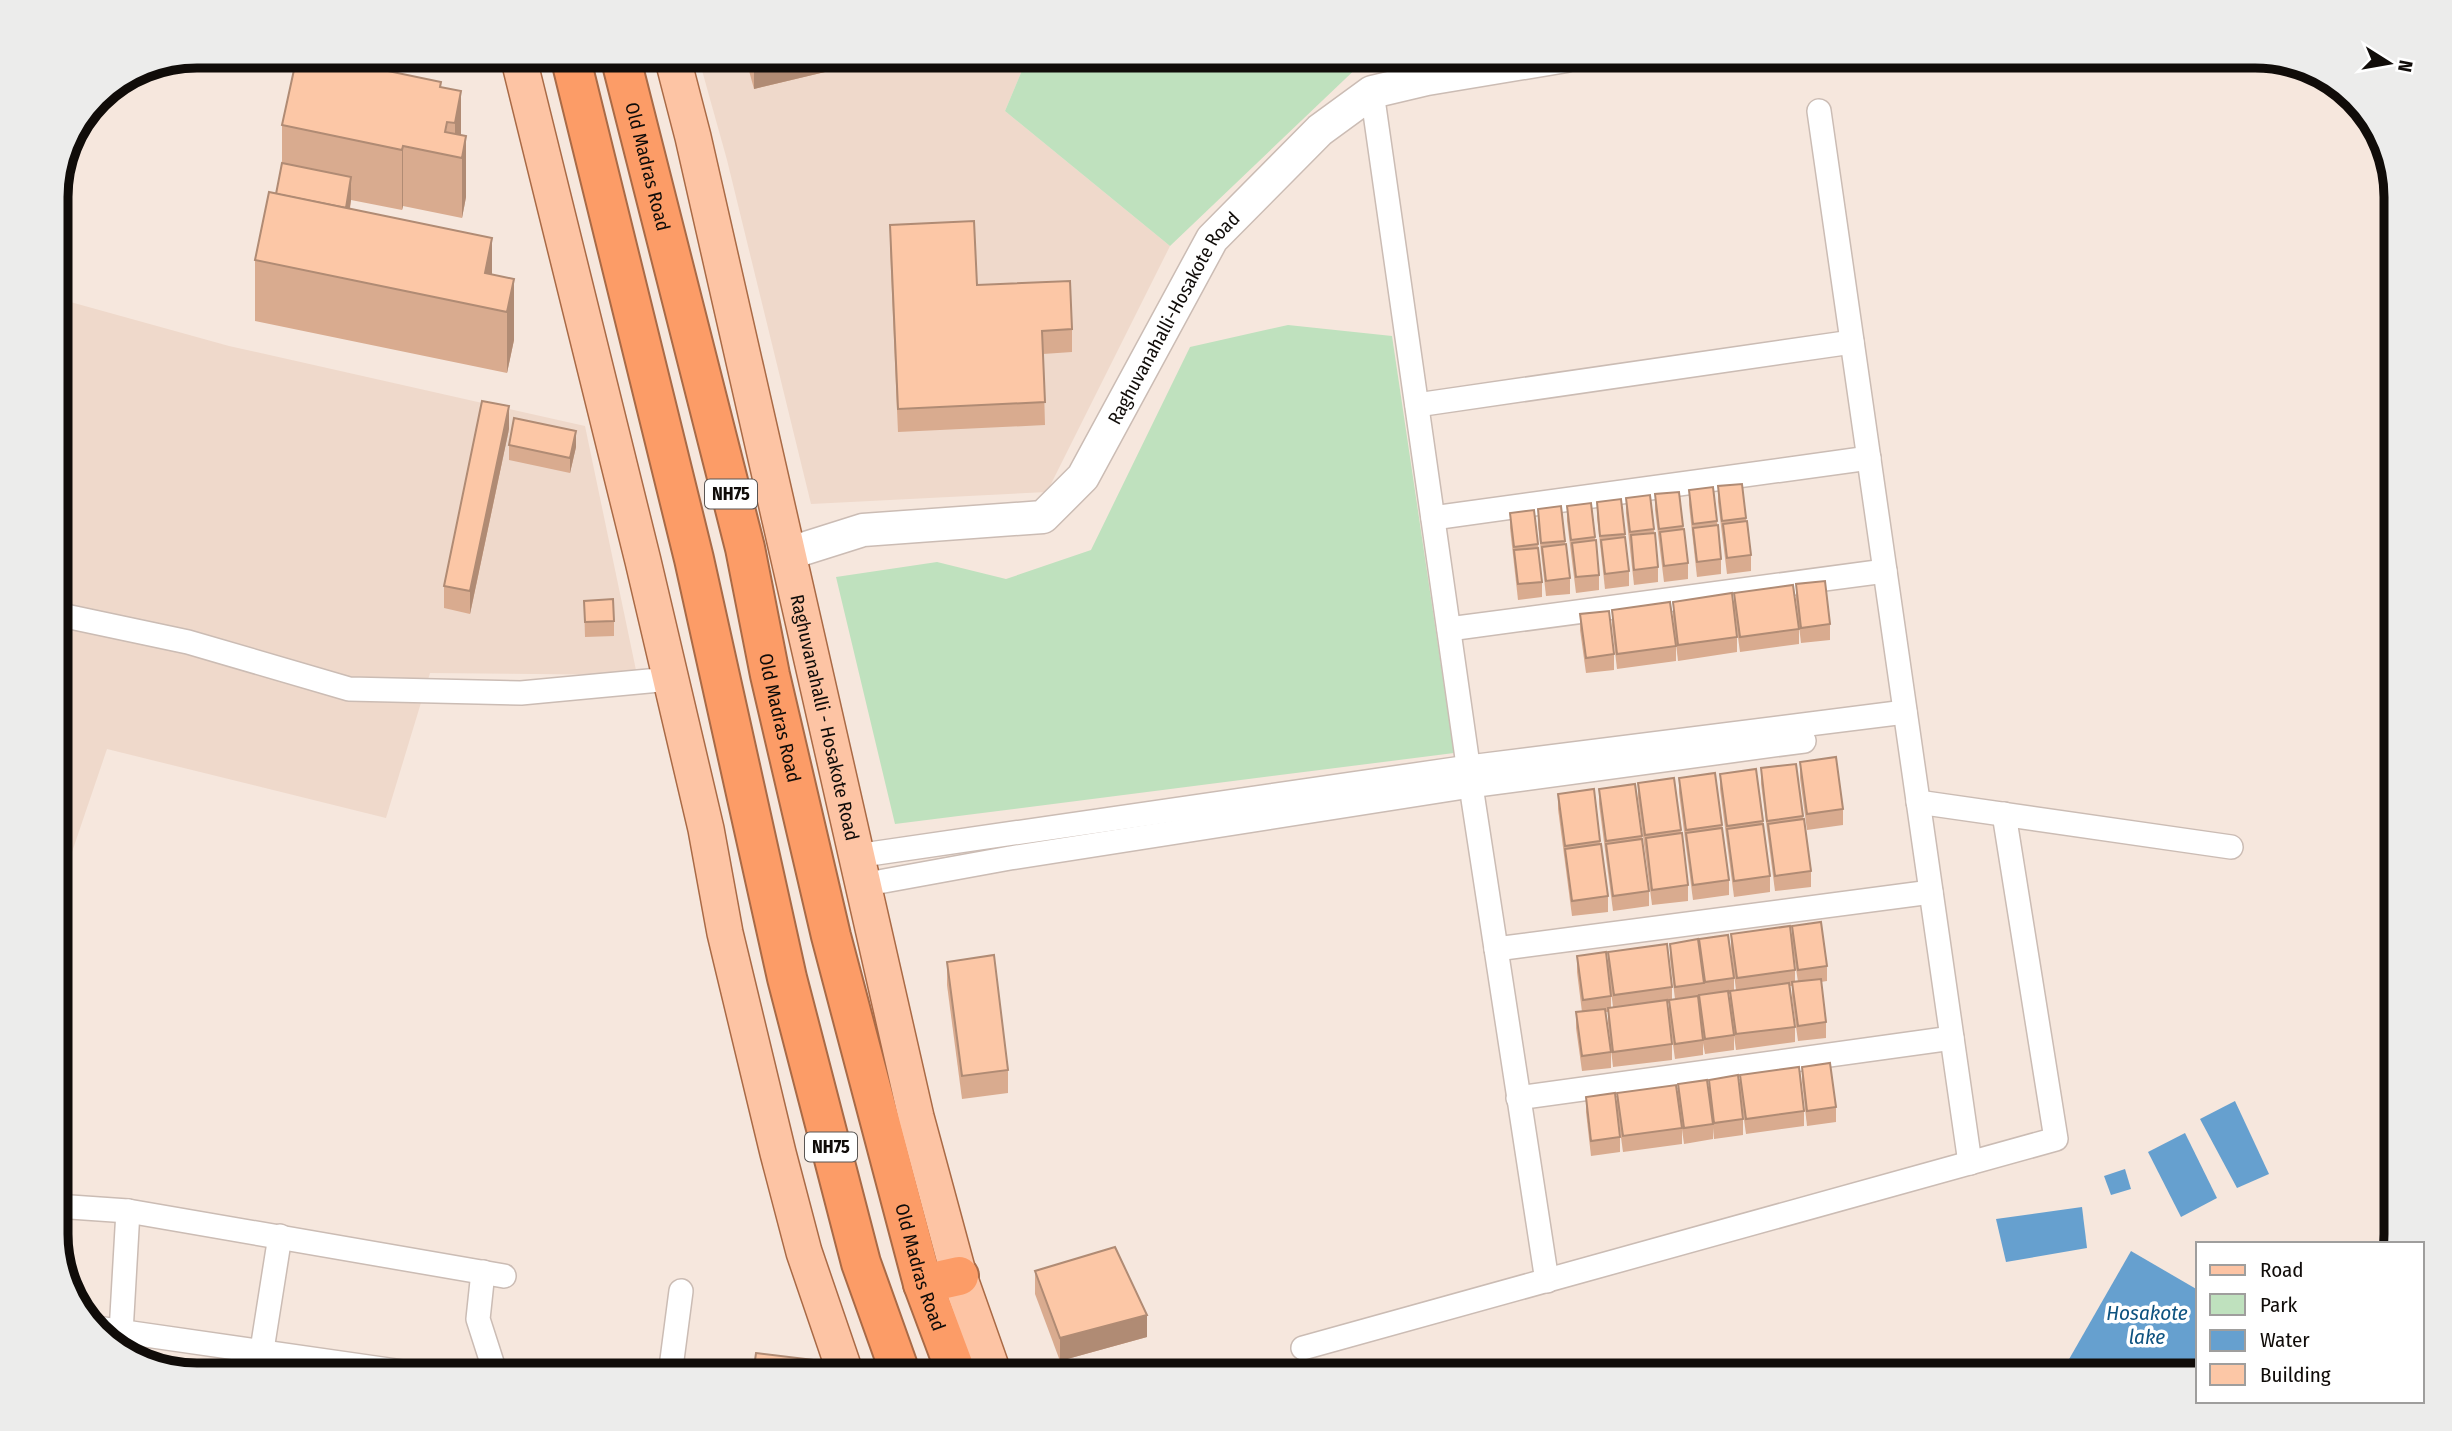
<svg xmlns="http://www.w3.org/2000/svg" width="2452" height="1431" viewBox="0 0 2452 1431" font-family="'Fira Sans Condensed',sans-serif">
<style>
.built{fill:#efd9cb}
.green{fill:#bfe1be}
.water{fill:#66a0cf}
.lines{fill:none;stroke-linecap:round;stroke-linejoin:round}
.street-casing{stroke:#cbbcb4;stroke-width:26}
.secondary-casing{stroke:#cbbcb4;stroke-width:35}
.primary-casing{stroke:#a96a46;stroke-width:38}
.highway-casing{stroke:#a96a46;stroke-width:42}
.street{stroke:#fff;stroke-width:23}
.secondary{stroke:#fff;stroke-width:32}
.primary{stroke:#fdc4a4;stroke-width:35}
.highway{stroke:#fc9c67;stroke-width:38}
.wall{fill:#d9ab8f}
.shaded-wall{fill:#b08b74}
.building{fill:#fcc7a6;stroke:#b08b74;stroke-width:2}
.labels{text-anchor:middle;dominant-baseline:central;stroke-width:7;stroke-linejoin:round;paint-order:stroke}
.shield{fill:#fff;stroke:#585553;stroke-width:2}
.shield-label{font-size:18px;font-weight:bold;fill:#100c09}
.street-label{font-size:19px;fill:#100c09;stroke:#fff}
.water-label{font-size:21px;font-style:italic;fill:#0e5380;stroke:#fff}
.rim{fill:none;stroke:#100c09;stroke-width:9}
</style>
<rect width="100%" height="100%" fill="#f6e7dd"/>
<!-- built -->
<g class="built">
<path d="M698 56H1028L1005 111 1170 246 1047 492 811 504 727 160Z"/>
<path d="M56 298 229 346 585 426 637 675 430 673 386 818 107 749 56 899Z"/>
</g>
<!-- green -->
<g class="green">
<path d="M1028 56H1385L1365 60 1170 246 1005 111Z"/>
<path d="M1288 325 1392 336 1454 753 895 824 836 577 937 562 1006 579 1091 550 1190 347Z"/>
</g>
<!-- water -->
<g class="water">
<path d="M2235 1101 2269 1174 2237 1188 2200 1119Z"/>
<path d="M2185 1133 2217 1198 2181 1217 2148 1152Z"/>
<path d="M2125 1169 2131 1189 2111 1195 2104 1176Z"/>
<path d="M2082 1207 2087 1248 2006 1262 1996 1219Z"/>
<path d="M2131 1251 2198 1290V1375H2060Z"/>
</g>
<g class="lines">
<!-- street casing -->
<g class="street-casing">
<g id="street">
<path d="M1372 92 1471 786 1547 1281"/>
<path d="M1819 111 1970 1163"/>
<path d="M1417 405 1852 342"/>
<path d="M1433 518 1869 458"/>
<path d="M56 614 188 642 349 689 521 693 670 679"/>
<path d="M1449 629 1885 571"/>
<path d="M1918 802 2231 847"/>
<path d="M856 856 1469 767 1905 712"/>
<path d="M862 885 1010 858 1471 786 1804 741"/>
<path d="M1496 949 1931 892"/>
<path d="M1518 1098 1952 1038"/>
<path d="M56 1206 128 1211 504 1276"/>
<path d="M483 1272 478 1319 496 1375"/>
<path d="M97 1328 424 1375"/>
<path d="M1303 1348 2056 1139 2004 814"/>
<path d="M120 1350 128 1211"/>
<path d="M258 1375 280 1236"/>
<path d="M670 1375 681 1291"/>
</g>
</g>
<!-- secondary casing -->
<g class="secondary-casing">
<g id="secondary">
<path id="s1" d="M787 554 863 530 1043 517 1083 477 1212 239 1320 130 1372 92 1427 79 1566 56"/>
</g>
</g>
<!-- primary casing -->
<g class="primary-casing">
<g id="primary">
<path d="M518 56 643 561 706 829 725 933 778 1153 804 1252 846 1375"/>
<path id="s2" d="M672 56 693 137 916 1117 959 1276 994 1375"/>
</g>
</g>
<!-- highway casing -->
<g class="highway-casing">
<g id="highway">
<path d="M570 56 694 559 787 978 861 1263 901 1375"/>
<path id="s3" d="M620 56 745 548 770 675 831 936 923 1284 957 1375"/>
<path d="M923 1284 959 1276"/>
</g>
</g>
<!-- street -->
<use href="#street" class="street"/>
<!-- secondary -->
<use href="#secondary" class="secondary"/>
<!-- primary -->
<use href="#primary" class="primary"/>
<!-- highway -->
<use href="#highway" class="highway"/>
</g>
<!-- wall -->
<g class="wall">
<path d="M745 56H945L943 70 888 57 754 89Z"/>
<path d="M441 87 461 135 466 197 462 218 403 206 402 210 351 200 350 209 492 275 514 279V340L507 373 255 321V260L276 194 282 163V125Z"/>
<path d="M890 225 977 285 1072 329V352L1043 354 1045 425 898 432 890 248Z"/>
<path d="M509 429 470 614 444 608V586Z"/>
<path d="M509 445 576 447 570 473 509 460Z"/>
<path d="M1718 486 1746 518 1751 555V571L1727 574 1718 502Z"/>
<path d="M1689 490 1717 521 1721 559V574L1697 577 1689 505Z"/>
<path d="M1679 492 1688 563V579L1664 582 1655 510V494Z"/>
<path d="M1626 498 1654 529 1658 567V582L1634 585 1626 513Z"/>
<path d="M1597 502 1625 534 1629 571V586L1605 589 1597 517Z"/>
<path d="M1567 506 1595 537 1599 575V590L1576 593 1567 521Z"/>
<path d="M1538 509 1565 541 1570 578V594L1546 596 1538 525Z"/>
<path d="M1510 513 1538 544 1542 582V597L1518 600 1510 528Z"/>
<path d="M1796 584 1830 624V640L1801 643 1796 600Z"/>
<path d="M1734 593 1799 629V644L1740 652 1734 608Z"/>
<path d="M584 601 614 621V636L585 637Z"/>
<path d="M1673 602 1737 637V652L1678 661 1673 617Z"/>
<path d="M1612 610 1676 646V661L1617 669 1612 626Z"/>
<path d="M1580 614 1614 654V670L1586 673 1580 630Z"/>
<path d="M1800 762 1843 809V825L1807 830 1800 778Z"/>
<path d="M1761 768 1803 816 1811 871V887L1775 891 1761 784Z"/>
<path d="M1756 769 1770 876V892L1734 897 1720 789V774Z"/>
<path d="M1715 773 1729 880V895L1693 900 1679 793V778Z"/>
<path d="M1638 783 1681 830 1688 885V901L1652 905 1638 798Z"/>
<path d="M1635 784 1649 891V906L1613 911 1599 804V789Z"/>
<path d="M1558 794 1600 841 1608 896V912L1572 916 1558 809Z"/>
<path d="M1792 926 1827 966V981L1821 982 1826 1022V1038L1798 1041 1792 998V986H1790L1795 1027V1042L1736 1050 1730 1006V994H1728L1734 1035V1050L1705 1054 1703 1043V1055L1675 1059 1669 1015V1003L1667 1004 1672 1044V1060L1613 1067 1608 1023V1012H1605L1611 1052V1068L1582 1071 1576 1028V1012H1582L1577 972V956L1611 996V1008L1613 1007 1608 967V952L1672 987V999H1675L1670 959V944L1699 949V939L1734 978V990H1736L1731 950V934L1795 970V982H1798L1792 942Z"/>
<path d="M947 962 1008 1070V1093L962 1099 947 985Z"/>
<path d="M1802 1067 1836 1107V1122L1807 1126 1802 1082Z"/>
<path d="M1740 1075 1804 1111V1126L1746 1134 1740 1091Z"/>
<path d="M1709 1080 1743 1119V1135L1714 1139 1713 1128V1139L1684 1144 1678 1100V1084L1709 1091Z"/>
<path d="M1617 1093 1682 1128V1144L1623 1152 1617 1108Z"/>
<path d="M1586 1097 1620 1137V1152L1591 1156 1586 1112Z"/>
<path d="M1035 1271 1147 1337 1060 1361 1035 1294Z"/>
</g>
<!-- shaded-wall -->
<g class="shaded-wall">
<path d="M796 56H888V57L754 89V66Z"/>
<path d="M943 56H945L943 70Z"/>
<path d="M461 91V152L455 156V123Z"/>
<path d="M466 136V197L462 218V158Z"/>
<path d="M403 146V206L402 210V150Z"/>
<path d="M351 177V200L340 268V245Z"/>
<path d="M492 238V299L485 273Z"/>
<path d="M514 279V340L507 373V312Z"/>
<path d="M509 406V429L470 614V591Z"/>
<path d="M576 431V447L570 473V458Z"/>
<path d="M1147 1315V1337L1060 1361V1338Z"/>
</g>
<!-- building -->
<g class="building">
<path d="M297 56H316L441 82 440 87 461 91 455 123 447 122 445 132 466 136 462 158 403 146 402 150 282 125Z"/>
<path d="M752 56H796L754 66Z"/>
<path d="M282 163 351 177 346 208 276 194Z"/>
<path d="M269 192 492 238 485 273 514 279 507 312 255 260Z"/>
<path d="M974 221 977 285 1070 281 1072 329 1042 331 1045 402 898 409 890 225Z"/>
<path d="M482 401 509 406 470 591 444 586Z"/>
<path d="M514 418 576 431 570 458 509 445Z"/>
<path d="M1742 484 1746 518 1722 521 1718 486Z"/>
<path d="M1713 487 1717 521 1693 524 1689 490Z"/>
<path d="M1679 492 1683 526 1659 529 1655 494Z"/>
<path d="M1650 495 1654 529 1630 532 1626 498Z"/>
<path d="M1621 499 1625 534 1600 536 1597 502Z"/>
<path d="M1591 503 1595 537 1571 540 1567 506Z"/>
<path d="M1561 506 1565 541 1541 543 1538 509Z"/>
<path d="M1534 510 1538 544 1514 547 1510 513Z"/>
<path d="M1747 521 1751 555 1727 558 1723 524Z"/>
<path d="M1718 525 1721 559 1697 562 1693 528Z"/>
<path d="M1684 529 1688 563 1664 566 1660 532Z"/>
<path d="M1655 533 1658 567 1634 570 1631 535Z"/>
<path d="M1625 537 1629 571 1605 574 1601 540Z"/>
<path d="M1596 540 1599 575 1576 577 1572 543Z"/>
<path d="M1566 544 1570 578 1546 581 1542 547Z"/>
<path d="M1538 548 1542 582 1518 584 1514 550Z"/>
<path d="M1825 581 1830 624 1801 628 1796 584Z"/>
<path d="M1793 585 1799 629 1740 637 1734 593Z"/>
<path d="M1732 593 1737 637 1678 645 1673 602Z"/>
<path d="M613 599 614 621 585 622 584 601Z"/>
<path d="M1670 602 1676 646 1617 654 1612 610Z"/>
<path d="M1609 611 1614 654 1586 658 1580 614Z"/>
<path d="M1836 757 1843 809 1807 814 1800 762Z"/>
<path d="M1796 764 1803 816 1767 821 1761 768Z"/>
<path d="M1756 769 1763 821 1727 826 1720 774Z"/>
<path d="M1715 773 1722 825 1686 830 1679 778Z"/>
<path d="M1674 778 1681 830 1645 835 1638 783Z"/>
<path d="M1635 784 1642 836 1606 841 1599 789Z"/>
<path d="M1594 789 1600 841 1565 846 1558 794Z"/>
<path d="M1804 819 1811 871 1775 876 1768 824Z"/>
<path d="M1763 824 1770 876 1734 881 1727 829Z"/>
<path d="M1722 828 1729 880 1693 885 1686 833Z"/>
<path d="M1682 833 1688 885 1652 890 1646 838Z"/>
<path d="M1642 839 1649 891 1613 896 1606 844Z"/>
<path d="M1601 844 1608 896 1572 901 1565 849Z"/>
<path d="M1821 922 1827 966 1798 970 1792 926Z"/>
<path d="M1790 926 1795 970 1737 978 1731 934Z"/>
<path d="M1728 935 1734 978 1705 982 1699 939Z"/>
<path d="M1698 939 1704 983 1675 987 1670 944Z"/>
<path d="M1667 944 1672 987 1614 995 1608 952Z"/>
<path d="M1606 952 1611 996 1583 1000 1577 956Z"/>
<path d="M994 955 1008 1070 962 1076 947 962Z"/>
<path d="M1821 979 1826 1022 1798 1026 1792 982Z"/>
<path d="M1789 983 1795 1027 1736 1034 1730 991Z"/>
<path d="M1728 991 1734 1035 1705 1039 1699 995Z"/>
<path d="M1698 996 1703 1040 1675 1044 1669 1000Z"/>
<path d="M1667 1000 1672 1044 1613 1052 1608 1008Z"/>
<path d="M1605 1009 1611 1052 1582 1056 1576 1012Z"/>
<path d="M1830 1063 1836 1107 1807 1111 1802 1067Z"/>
<path d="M1799 1067 1804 1111 1746 1119 1740 1075Z"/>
<path d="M1738 1075 1743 1119 1714 1123 1709 1080Z"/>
<path d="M1707 1080 1713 1124 1684 1128 1678 1084Z"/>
<path d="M1676 1085 1682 1128 1623 1136 1617 1093Z"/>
<path d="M1615 1093 1620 1137 1591 1141 1586 1097Z"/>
<path d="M1115 1247 1147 1315 1060 1338 1035 1271Z"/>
<path d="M756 1353 823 1361 821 1375H753Z"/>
</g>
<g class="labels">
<!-- shield labels -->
<g class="shield">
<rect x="705" y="479.5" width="52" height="29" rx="5"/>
<rect x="805" y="1132.5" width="52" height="29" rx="5"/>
</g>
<g class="shield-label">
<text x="731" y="494">NH75</text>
<text x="831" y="1147">NH75</text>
</g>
<!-- street labels -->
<g class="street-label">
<text stroke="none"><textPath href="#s3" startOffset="114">Old Madras Road</textPath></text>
<text stroke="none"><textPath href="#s1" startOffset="500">Raghuvanahalli-Hosakote Road</textPath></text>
<text stroke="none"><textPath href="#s3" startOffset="681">Old Madras Road</textPath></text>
<text stroke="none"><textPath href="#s2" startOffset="679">Raghuvanahalli - Hosakote Road</textPath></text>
<text stroke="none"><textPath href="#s3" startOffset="1248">Old Madras Road</textPath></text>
</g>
<!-- water labels -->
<g class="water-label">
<text x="2147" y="1313">Hosakote<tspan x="2147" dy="24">lake</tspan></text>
</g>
</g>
<!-- crop -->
<path d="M0 0H2452V1431H0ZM197 68H2255A129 129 0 0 1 2384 197V1234A129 129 0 0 1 2255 1363H197A129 129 0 0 1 68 1234V197A129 129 0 0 1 197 68Z" fill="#ececeb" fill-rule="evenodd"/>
<path class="rim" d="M197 68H2255A129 129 0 0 1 2384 197V1234A129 129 0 0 1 2255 1363H197A129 129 0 0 1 68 1234V197A129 129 0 0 1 197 68Z"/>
<!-- legend -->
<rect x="2196" y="1242" width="228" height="161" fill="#ffffff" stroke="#9f9e9d" stroke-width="2"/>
<rect x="2210" y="1265" width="35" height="10" fill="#fdc4a4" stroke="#9f9e9d" stroke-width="2"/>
<text x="2260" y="1277" font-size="21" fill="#100c09">Road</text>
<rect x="2210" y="1294" width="35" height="21" fill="#bfe1be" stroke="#9f9e9d" stroke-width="2"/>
<text x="2260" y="1312" font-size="21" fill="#100c09">Park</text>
<rect x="2210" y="1330" width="35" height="21" fill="#66a0cf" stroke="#9f9e9d" stroke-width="2"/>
<text x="2260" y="1347" font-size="21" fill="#100c09">Water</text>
<rect x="2210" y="1364" width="35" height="21" fill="#fcc7a6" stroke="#9f9e9d" stroke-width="2"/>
<text x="2260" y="1382" font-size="21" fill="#100c09">Building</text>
<!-- north arrow -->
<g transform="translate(2389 63) rotate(101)" stroke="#ffffff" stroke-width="5" paint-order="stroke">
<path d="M0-5L12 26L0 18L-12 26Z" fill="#100c09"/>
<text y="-10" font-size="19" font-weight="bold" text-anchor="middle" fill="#100c09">N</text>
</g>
</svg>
